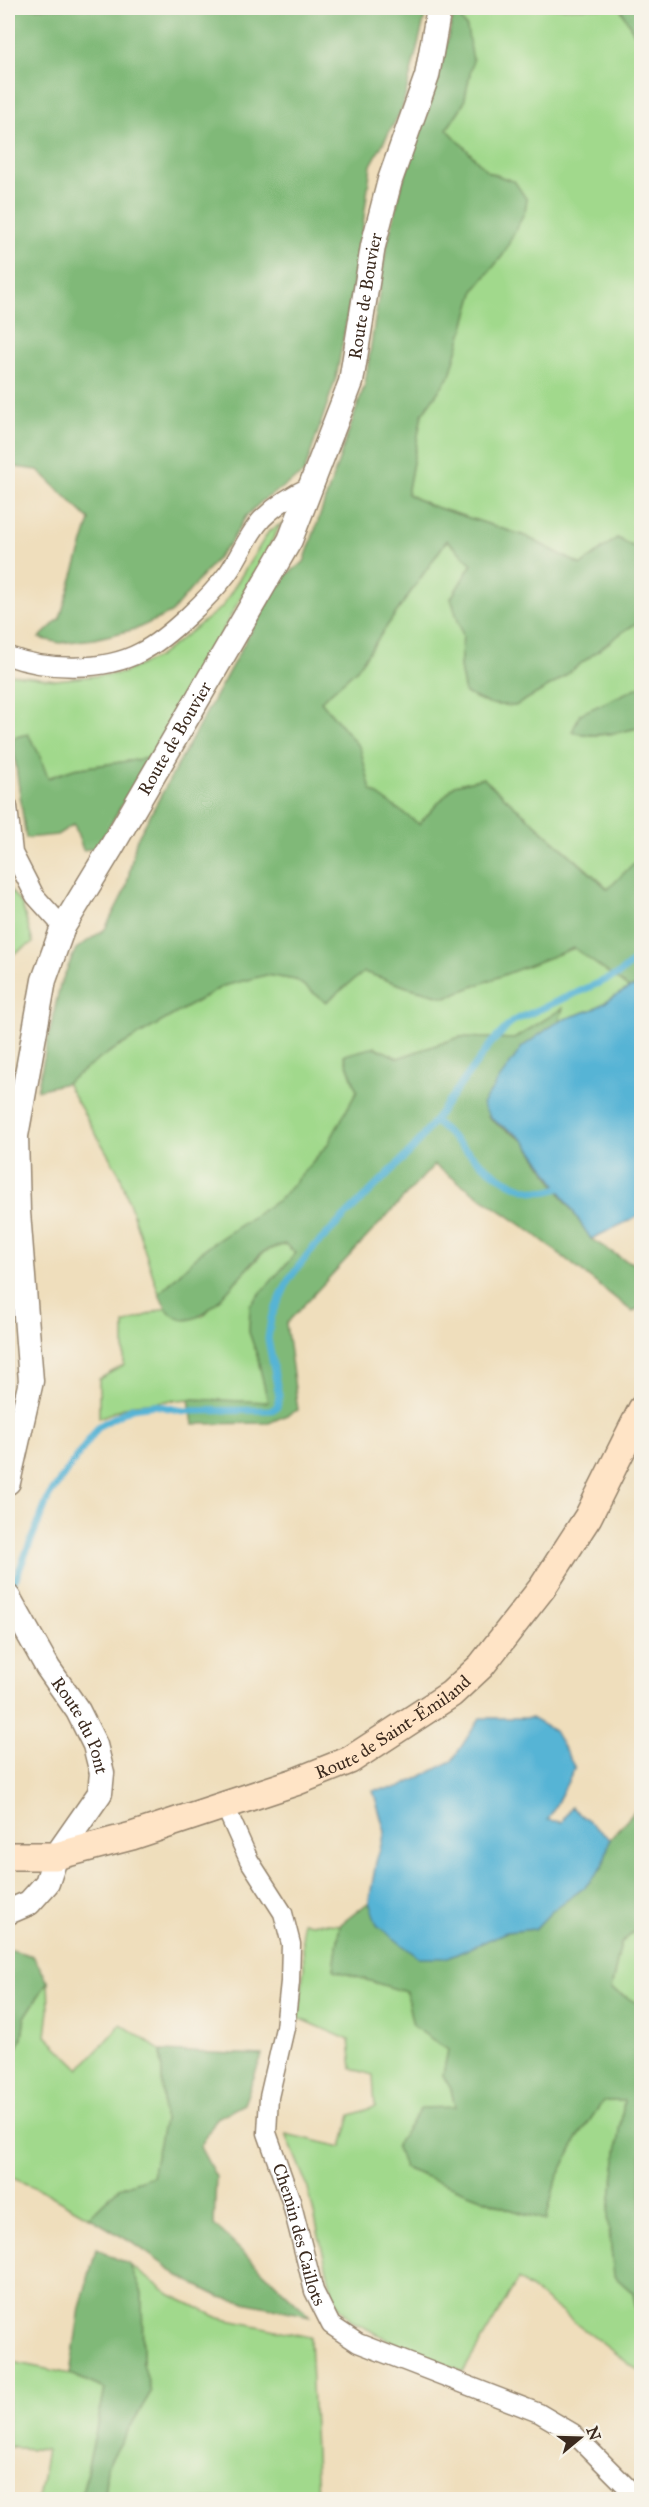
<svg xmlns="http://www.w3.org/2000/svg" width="649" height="2507" viewBox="0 0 649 2507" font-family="'IM FELL Great Primer',serif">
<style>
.green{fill:#a1d98c;stroke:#6e8255;stroke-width:1.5}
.forest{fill:#80b978;stroke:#5e724b;stroke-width:1.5}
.water{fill:#57b4d5;stroke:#496f7a;stroke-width:1.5}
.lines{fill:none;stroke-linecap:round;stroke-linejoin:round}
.stream{stroke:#57b4d5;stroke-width:7}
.minor-casing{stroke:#95846d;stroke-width:21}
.tertiary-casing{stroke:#95846d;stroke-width:27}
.secondary-casing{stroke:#95846d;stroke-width:30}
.minor{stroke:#fff;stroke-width:18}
.tertiary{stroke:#fff;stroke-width:24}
.secondary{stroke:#ffe4c6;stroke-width:27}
.labels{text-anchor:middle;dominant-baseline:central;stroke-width:4.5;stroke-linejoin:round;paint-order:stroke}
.street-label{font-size:18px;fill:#3b2a1e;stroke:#f7f3e8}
</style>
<rect width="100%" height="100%" fill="#f7f3e8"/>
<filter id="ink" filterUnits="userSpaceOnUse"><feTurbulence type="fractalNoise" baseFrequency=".0167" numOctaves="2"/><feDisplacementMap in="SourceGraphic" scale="12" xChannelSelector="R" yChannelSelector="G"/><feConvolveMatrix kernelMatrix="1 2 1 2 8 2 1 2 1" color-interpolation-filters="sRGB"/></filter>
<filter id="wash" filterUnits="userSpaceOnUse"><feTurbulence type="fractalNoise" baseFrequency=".008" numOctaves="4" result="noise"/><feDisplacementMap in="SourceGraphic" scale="24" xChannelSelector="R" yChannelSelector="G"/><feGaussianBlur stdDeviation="1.35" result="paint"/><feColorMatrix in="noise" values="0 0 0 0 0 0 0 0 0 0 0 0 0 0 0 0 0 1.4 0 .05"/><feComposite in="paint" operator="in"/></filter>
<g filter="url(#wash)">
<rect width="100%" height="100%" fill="#efdebc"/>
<!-- green -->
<g class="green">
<path d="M455 8H620L642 46 641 551 617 538 581 565 525 536 429 505 407 494 422 414 450 375 475 289 503 255 515 182 488 172 447 129 464 103 467 28Z"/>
<path d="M281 524 204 665 149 758 74 769 47 778 39 754 28 734 12 738 8 706V674L56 680 123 673 158 657 222 607 269 531Z"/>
<path d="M447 540 472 564 451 598 463 636 460 667 465 693 489 704 515 706 555 683 624 631 641 620V686L572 732C595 739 619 733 641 727V856L609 889 483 778 455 785 419 824 370 790 360 748 321 701 357 669Z"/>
<path d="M8 887 22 905 33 943 8 957Z"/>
<path d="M574 948 629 988 594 1009 559 1021 562 1009 514 1039 460 1037 398 1058 375 1047 344 1056 357 1091 328 1144 281 1198 203 1250 159 1294 120 1175 66 1083 108 1053 223 986 266 975 296 980 326 1002 364 972 407 987 446 997Z"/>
<path d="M285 1244 296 1254 250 1305 249 1332 257 1355 268 1402 189 1399 134 1404 99 1418V1379L124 1365V1324L165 1308 178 1317 203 1316 264 1252Z"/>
<path d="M302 1922 340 1925 334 1970 406 1992 413 2026 448 2050 443 2075 451 2089 455 2107 404 2168 509 2209 546 2220 555 2183 577 2139 603 2101H624L608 2220 614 2276 633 2293 641 2337V2373L518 2279 463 2372 391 2341 352 2321 334 2300 308 2188 286 2134 342 2147 351 2115 375 2107 373 2075 352 2069 349 2040 299 2018 304 1967Z"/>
<path d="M641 1926V2005L611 1989 621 1943Z"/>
<path d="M48 1981 49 2010 46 2036 80 2069 121 2024 161 2051 164 2120 152 2177 119 2188 89 2217 43 2191 8 2176V2072L22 2037 25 2017Z"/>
<path d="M130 2265 171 2295 219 2318 310 2337 317 2499 104 2500 107 2466 151 2392 143 2364 142 2293Z"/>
<path d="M8 2361 70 2374 105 2389 81 2499H38L47 2450 8 2447Z"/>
</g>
<!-- forest -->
<g class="forest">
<path d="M8 8H427L402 109 371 165 360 247 336 378 304 473 262 501 246 516 230 543 171 613 136 629 94 639 60 643 39 638 60 618 90 520 38 470 8 466Z"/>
<path d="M620 8H641V46Z"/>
<path d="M455 9 467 28 473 60 464 103 447 129 488 172 515 182 527 200 525 211 503 255 475 289 450 375 422 414 407 494 429 505 525 536 581 565 617 538 641 551V620L624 631 555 683 515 706 489 704 465 693 460 667 463 636 451 598 472 564 447 540 357 669 321 701 360 748 371 790 419 824 455 785 483 778 608 889 641 856V986L629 988 574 948 446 997 407 987 364 972 326 1002 296 980 266 975 223 986 108 1053 66 1083 37 1090 60 985 76 949 105 929 126 888 136 841 279 580 304 562 365 384 386 250 402 184 437 83Z"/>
<path d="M641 686V727C618 733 596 738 572 732L580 714Z"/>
<path d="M28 734 39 754 48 778 74 769 149 758 97 848 83 850 74 824 57 835 26 838 12 738Z"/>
<path d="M563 1008 559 1021 522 1047 488 1116 499 1126 525 1141 591 1239 621 1258 641 1267V1307L633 1312 533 1233 434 1165 286 1324 298 1410 269 1423 193 1424 189 1399 268 1402 257 1355 249 1332 250 1305 296 1253 285 1244C278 1246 269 1248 263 1252 237 1272 187 1364 159 1294L203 1250 281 1198 328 1144 357 1091 344 1055 375 1047 398 1058 460 1037 514 1039Z"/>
<path d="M641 1808V1926L621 1943 611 1989 641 2005V2337L633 2293 614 2276 608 2220 624 2101H603L577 2139 555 2183 546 2220 509 2209 404 2168 396 2145 421 2108 455 2107 451 2089 443 2075 448 2050 413 2026 406 1992 334 1970 340 1925 369 1902 377 1925 448 1958 506 1932 535 1929 553 1910 585 1887 603 1866 610 1839 636 1810Z"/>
<path d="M8 1949 33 1956 48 1981 25 2017 22 2037 8 2072Z"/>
<path d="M161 2051 262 2055 244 2104 217 2118 200 2147 216 2177 214 2225 310 2316 220 2297 181 2277 136 2245 89 2217 119 2188 152 2176 164 2120Z"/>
<path d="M96 2249 130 2265 142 2293 143 2364 151 2392 107 2466 104 2499H81L105 2389 70 2374 80 2308Z"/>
</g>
<!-- water -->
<g class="water">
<path d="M641 986V1215L591 1239C570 1208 549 1170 526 1143 512 1126 496 1131 482 1104L522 1047 559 1021 594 1009 629 988Z"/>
<path d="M480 1718H531L554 1731 575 1768 548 1820 562 1822 571 1807 610 1839 603 1866 585 1887 553 1910 535 1929 506 1932 448 1958H419L377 1925 369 1902 376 1862 385 1832 373 1790 399 1788 452 1761Z"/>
</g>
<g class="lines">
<!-- stream -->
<g class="stream">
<path d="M434 1121C464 1146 521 1213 564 1185"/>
<path d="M8 1587 16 1578 49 1496 99 1426 132 1408 155 1405 184 1411 272 1410 277 1407 279 1396 268 1339 271 1318 289 1279 313 1248 414 1148 492 1042 513 1021 619 974 642 954"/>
</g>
</g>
</g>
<g filter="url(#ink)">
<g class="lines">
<!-- minor casing -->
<g class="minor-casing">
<g id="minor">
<path d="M8 656C46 670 104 672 141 652 168 638 210 597 228 573 240 556 248 534 262 519 276 505 293 494 311 486"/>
<path d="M8 807 13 853 35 896 63 927"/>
<path id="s1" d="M224 1804 249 1860 283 1913 291 1944 290 1982 285 2028 269 2097 267 2133 291 2201 314 2291 331 2325 358 2343 539 2413 573 2433 629 2489 642 2496"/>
</g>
</g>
<!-- tertiary casing -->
<g class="tertiary-casing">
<g id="tertiary">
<path id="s2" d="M8 1482 31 1381 18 1212 16 1136 44 980 63 927 111 848 290 540 351 382 373 246 390 180 427 76 439 8"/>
<path id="s3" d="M8 1597 48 1668 78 1711 95 1745 102 1773 100 1793 56 1856 47 1883 29 1903 8 1912"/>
</g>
</g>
<!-- secondary casing -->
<g class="secondary-casing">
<g id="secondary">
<path id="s4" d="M8 1856H56L132 1836 295 1782 350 1760 451 1694 481 1666 542 1588 588 1517 642 1409"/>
</g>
</g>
<!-- minor -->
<use href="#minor" class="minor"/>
<!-- tertiary -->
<use href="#tertiary" class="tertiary"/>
<!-- secondary -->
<use href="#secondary" class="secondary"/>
</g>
</g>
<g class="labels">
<!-- street labels -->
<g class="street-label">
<text stroke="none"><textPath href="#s2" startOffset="1269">Route de Bouvier</textPath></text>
<text stroke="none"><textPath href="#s2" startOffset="783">Route de Bouvier</textPath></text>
<text stroke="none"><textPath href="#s4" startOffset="411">Route de Saint-Émiland</textPath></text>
<text stroke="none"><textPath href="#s3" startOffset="148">Route du Pont</textPath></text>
<text stroke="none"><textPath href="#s1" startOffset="454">Chemin des Caillots</textPath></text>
</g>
</g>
<!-- margin -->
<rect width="649" height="2507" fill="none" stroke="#f7f3e8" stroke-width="30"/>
<!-- north arrow -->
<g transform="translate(580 2438) rotate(71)" stroke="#f7f3e8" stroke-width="4.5" paint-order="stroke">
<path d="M0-4.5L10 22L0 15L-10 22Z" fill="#3b2a1e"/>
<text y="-9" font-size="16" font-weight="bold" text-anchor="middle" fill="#3b2a1e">N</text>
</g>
</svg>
